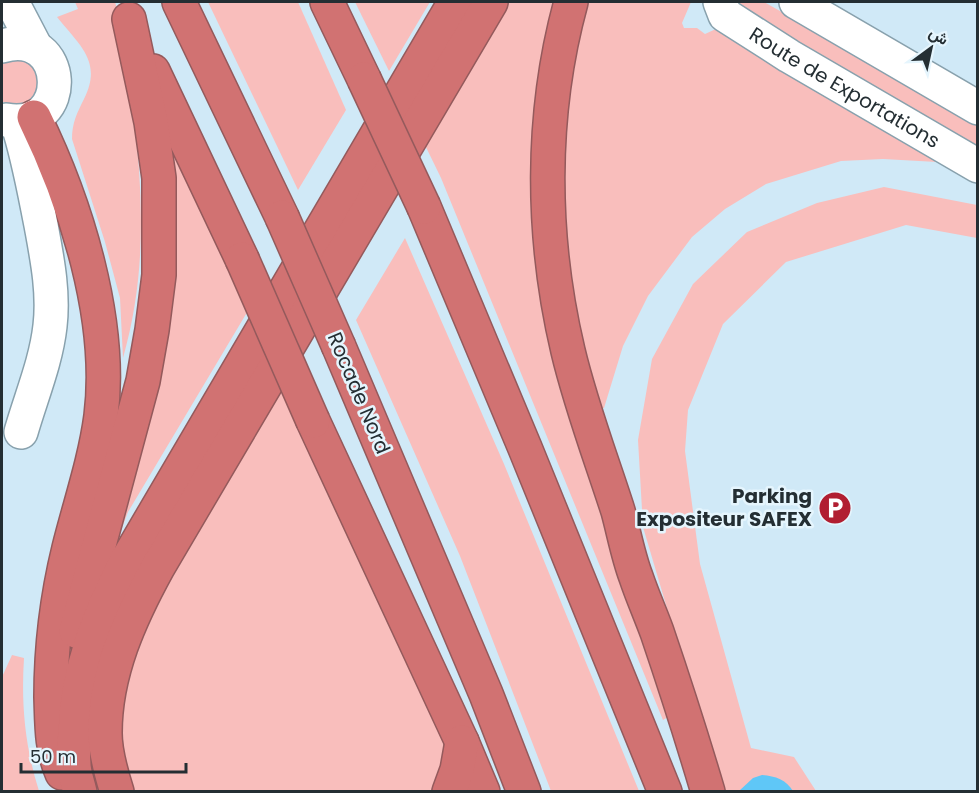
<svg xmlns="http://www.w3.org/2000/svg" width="979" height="793" viewBox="0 0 979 793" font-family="Poppins,Vazirmatn,sans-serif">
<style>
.green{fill:#f9bebc}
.water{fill:#5fc7f7}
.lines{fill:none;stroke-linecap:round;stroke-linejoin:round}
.minor-casing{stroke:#88a1ad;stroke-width:36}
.highway-casing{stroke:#945a5c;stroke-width:36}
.minor{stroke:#fff;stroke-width:33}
.highway{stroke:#d17272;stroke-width:33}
.highway-bridge-casing{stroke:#945a5c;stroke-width:36;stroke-linecap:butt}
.highway-bridge{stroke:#d17272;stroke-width:33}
.labels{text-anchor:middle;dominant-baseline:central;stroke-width:5;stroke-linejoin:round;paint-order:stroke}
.street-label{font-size:20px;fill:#242e33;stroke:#e5f5fd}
.poi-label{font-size:20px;font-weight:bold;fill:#242e33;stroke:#e5f5fd;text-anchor:end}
</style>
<rect width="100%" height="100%" fill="#d0e9f7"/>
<!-- green -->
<g class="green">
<path d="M75 2H115L119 15C137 132 156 242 123 358L120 298 105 242 72 139C72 123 77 113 84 99 103 61 79 45 57 17L78 9Z"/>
<path d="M208 2H298L346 110 298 190Z"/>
<path d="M355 2H430L389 71Z"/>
<path d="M505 2H557L536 144 668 717 663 720 441 178 423 141Z"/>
<path d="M583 2H691L682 23 684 28H697L705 34 718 28 937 162 883 159 841 161 766 184 725 209 692 237 648 296 623 346 604 408H594L560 249 569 62Z"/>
<path d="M733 2H764L977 122V147L737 9Z"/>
<path d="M25 55 43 82 29 103C19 105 11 107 2 101V58Z"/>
<path d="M174 155 252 304 128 512 105 572 173 264 177 208Z"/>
<path d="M884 187 977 205V238L906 225 786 262 723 324 688 410 685 451 700 564 751 748 794 757 816 791H721L643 527 638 440 652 359 693 284 747 232 817 203Z"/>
<path d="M405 238 504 464 639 791H551L460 556 356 320Z"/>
<path d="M280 381 449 743 437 792H133L129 782 120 732 121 701 142 625Z"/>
<path d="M12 655 24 658C21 705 25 747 39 791H2V677Z"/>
</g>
<!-- water -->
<path class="water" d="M762 775C776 776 786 780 793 791H739L753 778Z"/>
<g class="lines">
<!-- minor casing -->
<g class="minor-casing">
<g id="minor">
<path d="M12 2 36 48"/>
<path id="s1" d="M720 2 725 15 789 56 978 166"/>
<path d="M796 2 978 108"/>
<path d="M2 46C68 26 74 132 6 120"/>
<path d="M17 122C28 155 34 190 41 225 47 258 54 292 50 326 46 362 31 397 21 432"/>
</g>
</g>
<!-- highway casing -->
<g class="highway-casing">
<g id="highway">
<path d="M179 2 282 217"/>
<path d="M327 2 364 79"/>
<path d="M571 2C540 115 541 237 568 351 581 406 601 458 618 511 624 533 628 556 636 577 642 595 650 613 657 632 675 685 692 738 708 792"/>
<path d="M153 71 242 259"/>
<path d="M34 117C76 203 113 320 101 416 95 461 80 504 69 548 57 597 51 647 51 697 52 724 51 748 62 773"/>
<path d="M424 207 525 448 665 792"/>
<path d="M339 347 486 694 524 792"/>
<path d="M313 421 462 742 483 792"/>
<path d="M76 631 143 381 152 330 159 275V178L151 122 129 19"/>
<path d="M80 792C78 783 74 773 74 764 73 754 74 742 75 732 77 669 99 615 127 560L455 2"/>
<path d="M117 792C111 773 105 752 105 733 105 673 130 618 158 567L491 2"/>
<path d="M449 792 457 770 462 742"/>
</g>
</g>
<!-- minor -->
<use href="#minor" class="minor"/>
<!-- highway -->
<use href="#highway" class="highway"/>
<!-- highway-bridge casing -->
<g class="highway-bridge-casing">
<g id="highway-bridge">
<path d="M364 79 424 207"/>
<path d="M282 217 339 347"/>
<path d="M242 259 313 421"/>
</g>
</g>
<!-- highway-bridge -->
<use href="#highway-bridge" class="highway-bridge"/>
</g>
<!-- icons -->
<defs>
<g id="parking-disc" transform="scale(1.725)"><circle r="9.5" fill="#b11e31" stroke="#e5f5fd"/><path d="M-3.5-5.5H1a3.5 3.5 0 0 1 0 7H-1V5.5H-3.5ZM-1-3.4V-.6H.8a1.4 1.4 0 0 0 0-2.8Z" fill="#fff"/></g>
</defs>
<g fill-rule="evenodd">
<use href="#parking-disc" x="835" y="508"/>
</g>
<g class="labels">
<!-- street labels -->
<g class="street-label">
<text stroke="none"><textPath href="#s1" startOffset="154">Route de Exportations</textPath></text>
<text transform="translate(359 393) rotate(67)">Rocade Nord</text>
</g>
<!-- poi labels -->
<g class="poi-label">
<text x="812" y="496">Parking<tspan x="812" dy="23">Expositeur SAFEX</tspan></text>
</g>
</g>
<!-- border -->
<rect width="979" height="793" fill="none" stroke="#242e33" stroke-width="6"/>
<!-- north arrow -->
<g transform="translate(931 48) rotate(33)" stroke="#e5f5fd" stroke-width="4.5" paint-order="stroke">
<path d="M0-4.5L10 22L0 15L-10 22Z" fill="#242e33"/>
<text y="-9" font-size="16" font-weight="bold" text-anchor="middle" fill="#242e33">ش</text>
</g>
<!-- scale -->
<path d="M21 763v9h165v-9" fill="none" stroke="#242e33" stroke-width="3"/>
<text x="30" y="763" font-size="18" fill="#242e33" stroke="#e5f5fd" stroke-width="4.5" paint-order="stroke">50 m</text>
</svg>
